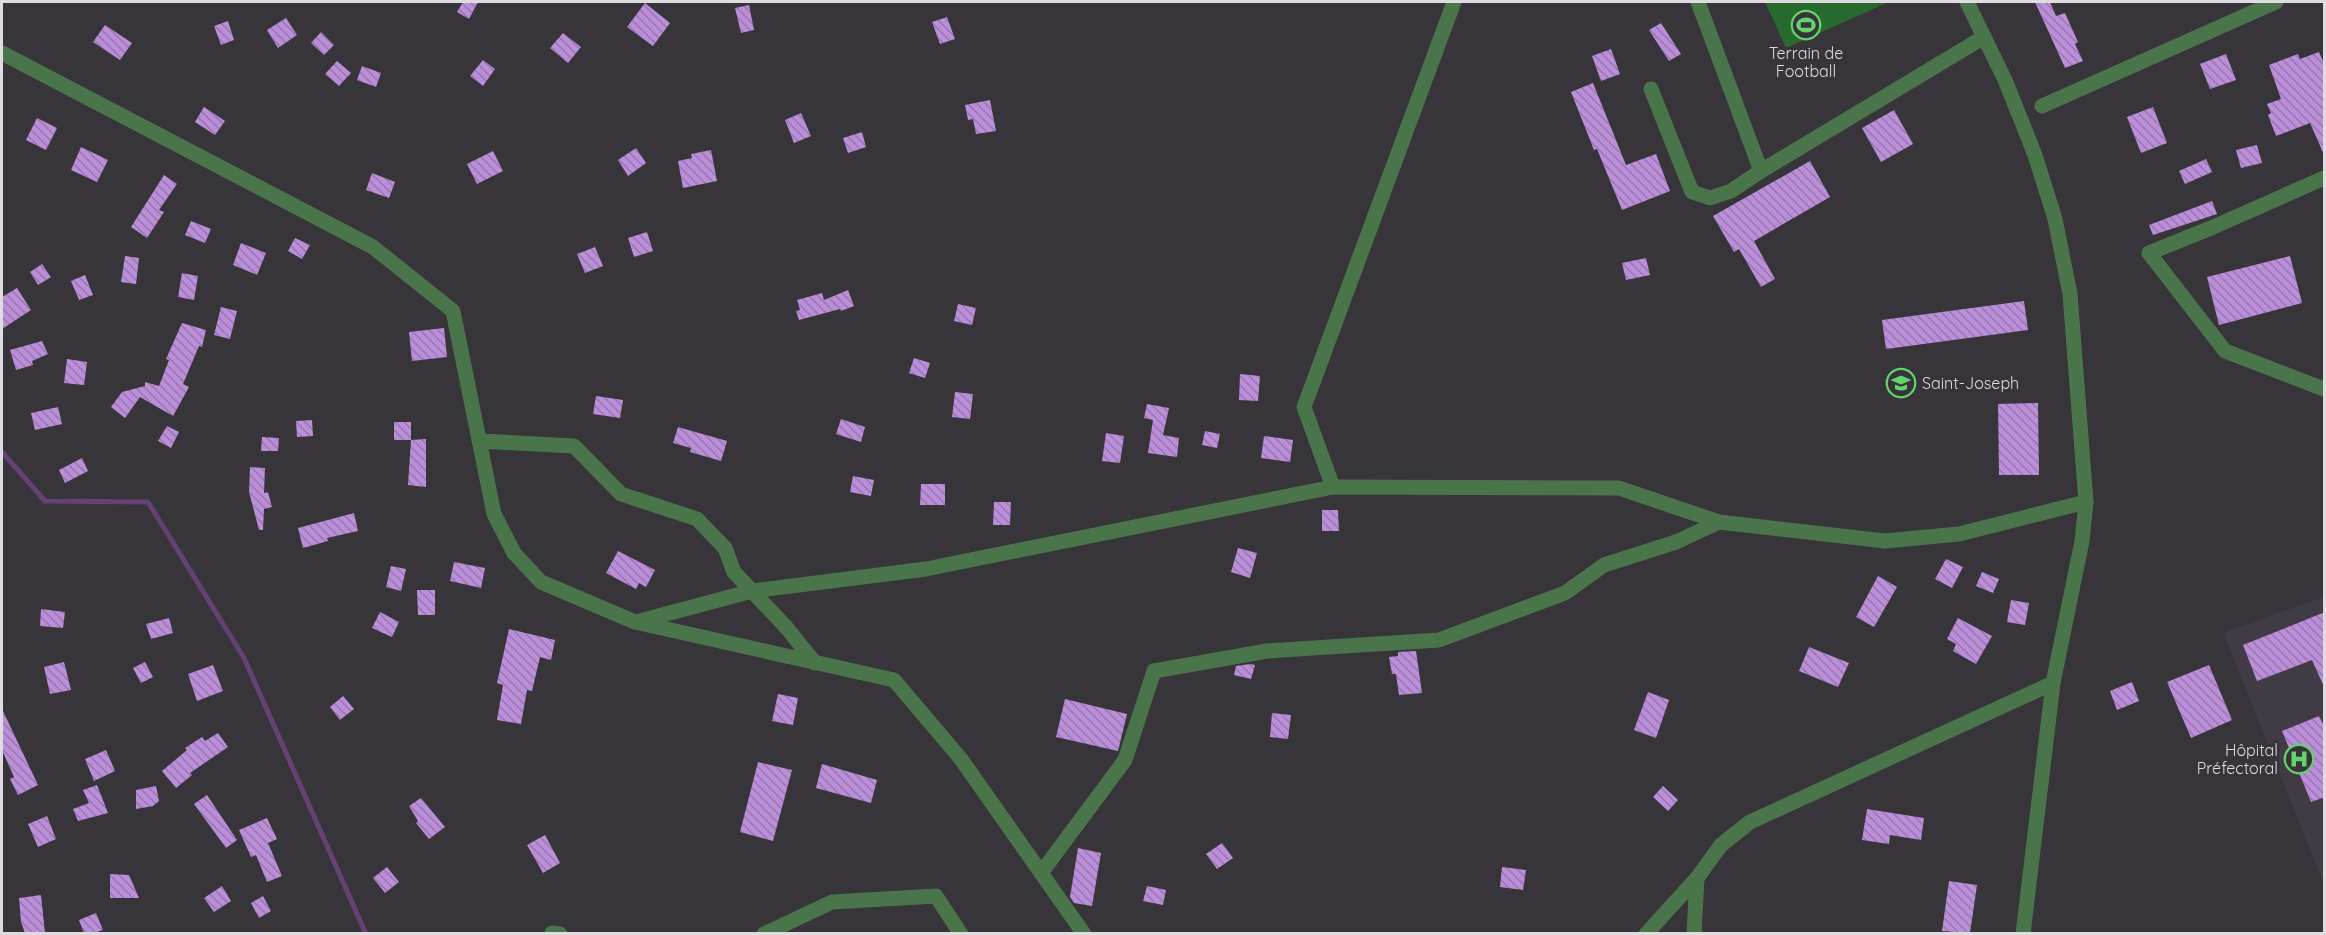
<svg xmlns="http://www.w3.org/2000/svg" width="2326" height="935" viewBox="0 0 2326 935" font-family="Quicksand,sans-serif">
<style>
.built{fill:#413b46}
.pitch{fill:#28692e}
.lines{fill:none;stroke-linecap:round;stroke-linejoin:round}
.stream{stroke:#644274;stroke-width:5}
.building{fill:url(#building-back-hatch)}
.minor{stroke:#4a754b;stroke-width:15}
.labels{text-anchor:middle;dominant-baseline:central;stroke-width:6;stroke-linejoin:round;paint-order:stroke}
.poi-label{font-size:16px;fill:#dedcdf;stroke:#37343a}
</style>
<defs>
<pattern id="building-back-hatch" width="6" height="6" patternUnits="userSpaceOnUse" patternTransform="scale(1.5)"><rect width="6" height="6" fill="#bb8eda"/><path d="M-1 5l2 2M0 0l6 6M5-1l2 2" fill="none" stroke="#9777ad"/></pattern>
</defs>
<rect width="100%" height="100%" fill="#37343a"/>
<!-- built -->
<path class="built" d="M2324 597V885L2223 633Z"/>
<!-- pitch -->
<path class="pitch" d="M1765 2H1889L1786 48Z"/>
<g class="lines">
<!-- stream -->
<path class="stream" d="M2 452 45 501 148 502 244 658 366 934"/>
</g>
<!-- building -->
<g class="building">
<path d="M463 2H478L469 19 457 12Z"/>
<path d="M2035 2H2050L2056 16 2065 13 2078 42 2075 44 2083 61 2065 68Z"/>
<path d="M645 3 670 23 653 46 627 27Z"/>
<path d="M749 5 754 30 741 33 735 8Z"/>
<path d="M947 17 955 39 940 44 932 22Z"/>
<path d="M286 18 297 35 278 48 267 30Z"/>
<path d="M228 21 234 40 221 45 214 26Z"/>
<path d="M1661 23 1681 54 1669 61 1649 30Z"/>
<path d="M105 25 132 43 120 60 93 42Z"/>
<path d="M321 32 334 45 324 55 311 43Z"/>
<path d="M563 33 581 47 568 63 550 48Z"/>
<path d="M1611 49 1620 74 1601 81 1592 56Z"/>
<path d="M2319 52 2325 66V157L2310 123 2276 136 2268 115 2271 113 2267 104 2281 99 2269 65 2298 54 2300 59Z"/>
<path d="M2226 54 2236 80 2210 89 2200 64Z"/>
<path d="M483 60 495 69 483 86 470 76Z"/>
<path d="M337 61 351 73 339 86 325 74Z"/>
<path d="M362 66 381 73 376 87 357 80Z"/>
<path d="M1593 83 1626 165 1656 154 1670 191 1622 210 1597 149 1594 150 1571 92Z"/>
<path d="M990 100 996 131 976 134 973 119 968 120 965 105Z"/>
<path d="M204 107 225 121 215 135 195 122Z"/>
<path d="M2153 107 2167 143 2141 153 2127 117Z"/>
<path d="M1894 110 1913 144 1881 162 1862 128Z"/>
<path d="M801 113 811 136 794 143 785 120Z"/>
<path d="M37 118 57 128 46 150 26 140Z"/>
<path d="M862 132 866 147 848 153 843 138Z"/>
<path d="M2257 145 2262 163 2241 168 2236 150Z"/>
<path d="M81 147 108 160 97 182 71 170Z"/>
<path d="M636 148 646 163 628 176 618 160Z"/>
<path d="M711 150 717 181 683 188 678 161 692 158 691 154Z"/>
<path d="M493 151 503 171 477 184 467 164Z"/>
<path d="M2206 159 2212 172 2185 184 2179 171Z"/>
<path d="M1810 161 1830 197 1754 241 1775 279 1761 287 1739 249 1734 252 1713 216Z"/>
<path d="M372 173 395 182 389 198 366 190Z"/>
<path d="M164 175 177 184 159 210 164 212 147 238 131 227Z"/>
<path d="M2212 201 2217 214 2153 235 2149 225Z"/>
<path d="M191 221 211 229 205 243 185 235Z"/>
<path d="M647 232 653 251 634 257 628 238Z"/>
<path d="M295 238 310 245 302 259 288 251Z"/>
<path d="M241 243 266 253 257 275 233 265Z"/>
<path d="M595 247 603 266 585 273 577 254Z"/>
<path d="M125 256 139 258 136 284 121 282Z"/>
<path d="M2290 256 2302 303 2219 325 2207 277Z"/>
<path d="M1646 258 1650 275 1626 280 1622 263Z"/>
<path d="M42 264 51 277 38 285 30 272Z"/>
<path d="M182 273 198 276 194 300 178 297Z"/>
<path d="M85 275 93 295 79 300 71 281Z"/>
<path d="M17 288 31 310 2 329V297Z"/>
<path d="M848 290 854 306 841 311 840 309 799 320 796 311 800 310 797 300 822 293 824 300Z"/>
<path d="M2024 301 2028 330 1886 349 1882 320Z"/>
<path d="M958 304 976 308 972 325 954 321Z"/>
<path d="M221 307 237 311 230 339 214 335Z"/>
<path d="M182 323 206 330 202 347 199 346 183 384 189 387 173 416 140 397 125 418 111 407 122 392 145 386V382L159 386 169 360 166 359Z"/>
<path d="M444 328 447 357 412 361 409 332Z"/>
<path d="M42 341 48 354 32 361 33 365 16 370 10 350Z"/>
<path d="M914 358 930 363 925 378 909 373Z"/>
<path d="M67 359 87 362 84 385 64 383Z"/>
<path d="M1240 374 1260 376 1258 401 1239 400Z"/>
<path d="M955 392 973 394 970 419 952 417Z"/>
<path d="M596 396 623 400 620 418 593 414Z"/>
<path d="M2038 403 2039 475H1999L1998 404Z"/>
<path d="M1147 404 1169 408 1163 435 1179 438 1177 457 1148 453 1153 420 1144 418Z"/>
<path d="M58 407 62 424 35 430 31 413Z"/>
<path d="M841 419 865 427 861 442 836 434Z"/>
<path d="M312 420 313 436 297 437 296 421Z"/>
<rect x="394" y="422" width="17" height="18"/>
<path d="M167 426 179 432 171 448 158 441Z"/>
<path d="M678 427 727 441 721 461 690 452 691 448 673 443Z"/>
<path d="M1205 431 1220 434 1217 448 1202 445Z"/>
<path d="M1106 433 1124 436 1120 463 1102 461Z"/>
<path d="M1264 436 1293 440 1290 462 1261 458Z"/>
<path d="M262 437 279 438 278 451H261Z"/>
<path d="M426 439V487L408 485 411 440Z"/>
<path d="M82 458 88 471 65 483 59 470Z"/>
<path d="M250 467 265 468 264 493 268 492 272 507 264 509 263 530H259L249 492Z"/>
<path d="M853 476 874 480 871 496 850 492Z"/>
<path d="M921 484H945V505H920Z"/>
<path d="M994 502H1011L1010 525H993Z"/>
<path d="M1322 510H1338L1339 531H1322Z"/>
<path d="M354 513 358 531 327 538 328 541 303 548 298 528Z"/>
<path d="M1238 548 1257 553 1250 578 1231 572Z"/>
<path d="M618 551 655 570 646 587 639 583 636 589 606 573Z"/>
<path d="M1946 559 1963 567 1952 588 1935 579Z"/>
<path d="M454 562 485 568 481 588 450 581Z"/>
<path d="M391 566 406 569 401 591 386 587Z"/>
<path d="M1982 572 1999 579 1993 593 1976 586Z"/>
<path d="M1878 576 1897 587 1874 627 1856 617Z"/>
<path d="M417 590H435V615H418Z"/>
<path d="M2011 600 2029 603 2025 625 2007 622Z"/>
<path d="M41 609 65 612 63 628 40 626Z"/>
<path d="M380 612 399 622 392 637 372 628Z"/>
<path d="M2325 612V689L2312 660 2257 681 2243 645Z"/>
<path d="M169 618 173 633 151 639 146 624Z"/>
<path d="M1958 618 1992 636 1976 664 1953 651 1956 644 1947 639Z"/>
<path d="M509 629 555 640 551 660 540 657 532 691 527 690 521 724 497 720 503 685 497 683Z"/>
<path d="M1809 647 1849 663 1838 687 1799 671Z"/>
<path d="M1416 651 1422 693 1399 695 1396 674H1392L1389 657 1398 656V652Z"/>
<path d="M64 662 71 690 50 694 44 667Z"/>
<path d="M145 662 153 677 141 683 133 668Z"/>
<path d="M1250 664 1255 665 1251 679 1234 675 1236 666Z"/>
<path d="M213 665 223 691 197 701 188 674Z"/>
<path d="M2209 665 2232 720 2191 738 2167 682Z"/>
<path d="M2132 682 2139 701 2117 710 2110 691Z"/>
<path d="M1648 692 1669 700 1656 738 1634 730Z"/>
<path d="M778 694 798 698 793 725 772 721Z"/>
<path d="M343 696 354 709 340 720 330 707Z"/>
<path d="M1065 699 1127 714 1118 751 1056 737Z"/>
<path d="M2 709 38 785 18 795 10 779 14 777 2 750Z"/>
<path d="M1272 713 1291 715 1288 739 1270 737Z"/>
<path d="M2319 716 2325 728V797L2311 802 2282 731Z"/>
<path d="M218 733 228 747 190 773 192 775 176 788 162 771 187 750 185 748 202 737 205 741Z"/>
<path d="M106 750 115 771 94 781 85 759Z"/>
<path d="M758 762 792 770 773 841 740 832Z"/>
<path d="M822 764 877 780 871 803 816 788Z"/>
<path d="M97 785 108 813 78 821 73 809 89 803 83 790Z"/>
<path d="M156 786 159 801 153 806 136 809V790Z"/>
<path d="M1663 786 1678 800 1668 811 1653 797Z"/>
<path d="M207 795 237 840 226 848 194 804Z"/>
<path d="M421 798 445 827 429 839 416 823 418 821 409 806Z"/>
<path d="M1867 809 1924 818 1921 840 1890 835 1889 844 1862 840Z"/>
<path d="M47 816 56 839 38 847 28 824Z"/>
<path d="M267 818 277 839 268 843 282 876 267 882 256 855 251 857 239 830Z"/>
<path d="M545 835 560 863 543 873 527 845Z"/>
<path d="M1222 843 1233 858 1217 869 1206 854Z"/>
<path d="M1078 848 1101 853 1092 906 1074 903 1070 897Z"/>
<path d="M387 867 399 882 385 893 373 878Z"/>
<path d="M1502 867 1526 870 1523 890 1500 887Z"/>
<path d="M110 874 129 875 139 898H110Z"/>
<path d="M1949 881 1977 885 1970 933 1942 931Z"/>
<path d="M222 886 231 901 214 912 204 898Z"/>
<path d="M1147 886 1166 890 1163 905 1143 901Z"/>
<path d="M41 895 45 933H25L21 922 19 898Z"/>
<path d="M263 896 271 911 259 918 251 903Z"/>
<path d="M96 913 103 930 94 933H84L79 920Z"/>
</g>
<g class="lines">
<!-- minor -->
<g class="minor">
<path d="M1698 2 1761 171 1984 37"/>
<path d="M1967 2 2005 80 2035 155 2055 219 2070 294 2086 502 2082 541 2053 683 2023 934"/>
<path d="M2 53 373 247 453 311 494 514 514 553 541 582 635 622 894 680 961 759 1084 934"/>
<path d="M1651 89 1692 192 1710 198 1731 191 1761 171"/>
<path d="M2042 106 2276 2"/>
<path d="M2324 178 2211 228 2149 253 2225 351 2324 389"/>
<path d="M479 441 574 446 621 494 697 519 725 548 734 572 786 627 815 663"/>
<path d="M1333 487 1304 407 1454 2"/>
<path d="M640 621 752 591 926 569 1333 487 1619 488 1719 522 1885 541 1959 534 2086 502"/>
<path d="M1041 873 1125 760 1154 671 1267 651 1439 640 1565 593 1604 565 1676 542 1719 522"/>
<path d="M552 933 560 934"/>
<path d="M764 934 832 902 936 896 961 934"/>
<path d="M1646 934 1697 878 1721 845 1750 822 2053 683"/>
<path d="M1694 934 1697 878"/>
</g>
</g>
<!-- icons -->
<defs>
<g id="stadium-ring" transform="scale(1.5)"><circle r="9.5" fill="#37343a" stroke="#61d46a" stroke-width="1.5"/><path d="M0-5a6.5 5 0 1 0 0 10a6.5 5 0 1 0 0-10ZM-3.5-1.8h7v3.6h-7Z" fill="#61d46a"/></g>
<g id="school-ring" transform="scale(1.5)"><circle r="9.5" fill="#37343a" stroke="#61d46a" stroke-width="1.5"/><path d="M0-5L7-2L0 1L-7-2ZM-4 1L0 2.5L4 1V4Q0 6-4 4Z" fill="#61d46a"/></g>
<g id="hospital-ring" transform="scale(1.5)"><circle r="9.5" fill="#37343a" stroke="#61d46a" stroke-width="1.5"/><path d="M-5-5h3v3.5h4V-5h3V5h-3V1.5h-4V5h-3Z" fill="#61d46a"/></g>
</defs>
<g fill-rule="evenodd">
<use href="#stadium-ring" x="1806" y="25"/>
<use href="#school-ring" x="1901" y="383"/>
<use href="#hospital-ring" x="2299" y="759"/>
</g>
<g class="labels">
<!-- poi labels -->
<g class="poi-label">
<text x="1806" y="53">Terrain de<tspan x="1806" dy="18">Football</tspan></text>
<text x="1922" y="383" text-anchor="start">Saint-Joseph</text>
<text x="2278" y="750" text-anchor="end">Hôpital<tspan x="2278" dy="18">Préfectoral</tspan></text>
</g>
</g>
<!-- border -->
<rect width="2326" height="935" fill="none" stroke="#dedcdf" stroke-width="6"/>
</svg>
